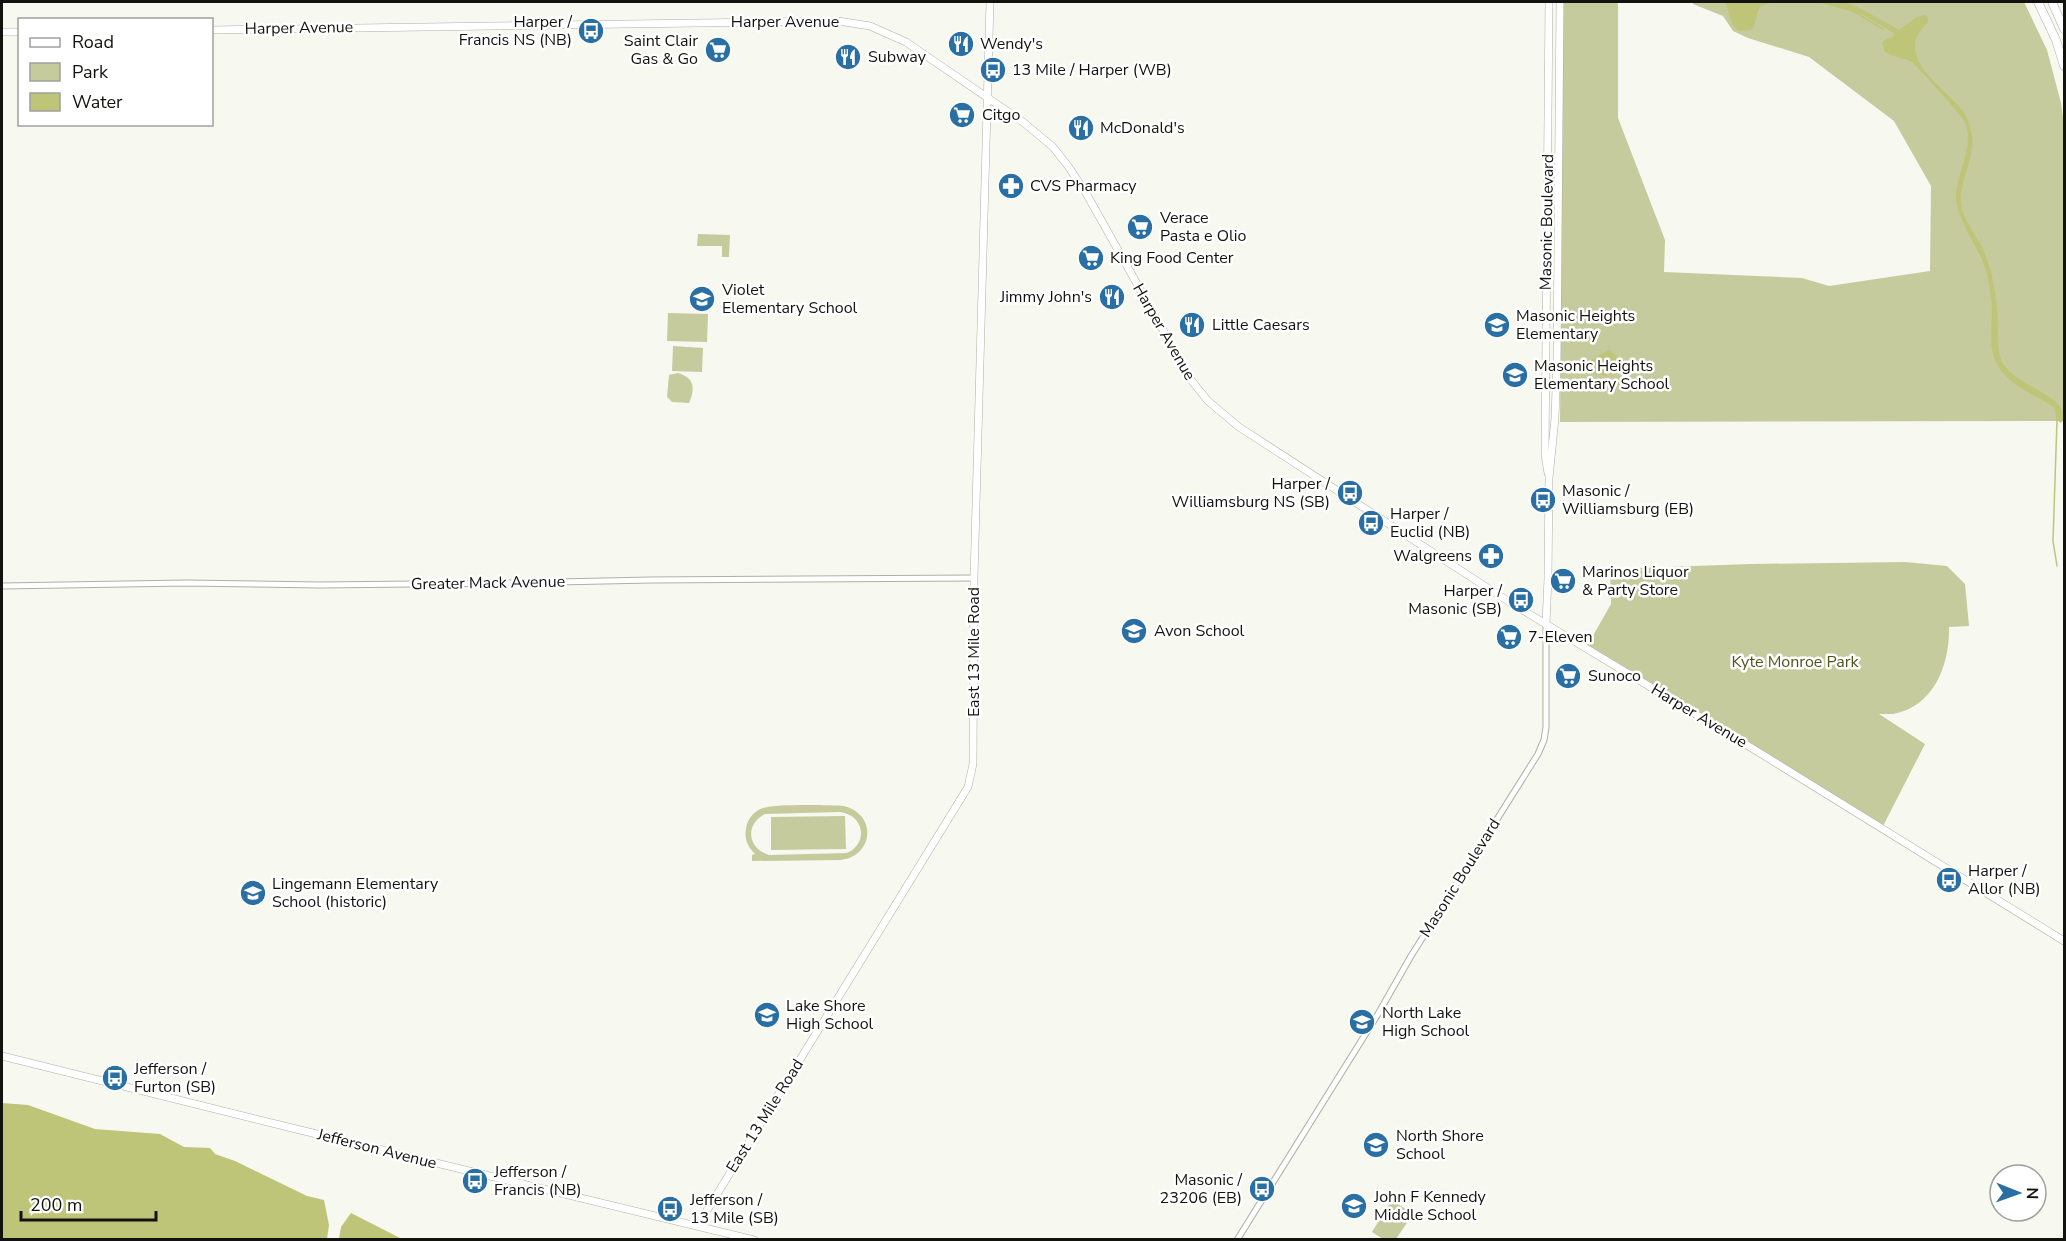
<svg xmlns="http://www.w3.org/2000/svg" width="2066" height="1241" viewBox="0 0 2066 1241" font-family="'Nunito Sans',sans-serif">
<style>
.green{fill:#c6cb9d;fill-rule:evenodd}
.water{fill:#bec578}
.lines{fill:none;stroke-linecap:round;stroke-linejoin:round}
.stream{stroke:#bec578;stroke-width:1.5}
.minor-casing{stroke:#aeafa7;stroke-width:7}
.major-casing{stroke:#aeafa7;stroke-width:8}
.highway-casing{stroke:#aeafa7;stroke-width:9}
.minor{stroke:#fff;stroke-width:5}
.major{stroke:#fff;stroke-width:7}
.highway{stroke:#fff;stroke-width:8}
.labels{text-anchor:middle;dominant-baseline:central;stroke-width:5;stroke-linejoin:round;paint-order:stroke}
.poi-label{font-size:16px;fill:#12120f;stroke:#fff;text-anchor:start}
.street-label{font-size:16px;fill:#12120f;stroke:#fff}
.park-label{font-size:16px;fill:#50531b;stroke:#fff}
</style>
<rect width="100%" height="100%" fill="#f7f8f0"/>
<!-- green -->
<g class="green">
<path d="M1563 2H1618V118L1665 240 1664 272 1802 278 1829 286 1930 271 1931 186 1894 121 1809 57 1748 38 1733 31 1723 16 1693 4V2H2024L2047 50 2061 103 2064 124V421L1560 422Z"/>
<path d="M698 234 730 235 729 257H722V246H697Z"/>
<path d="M668 313 708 314 707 342 667 341Z"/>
<path d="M673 346 703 348 702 372 672 371Z"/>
<path d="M678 373C695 378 695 389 689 403L672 402 667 397 669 375Z"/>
<path d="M1905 562 1947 566 1965 584 1969 626 1949 627C1950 664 1934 707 1893 714 1888 714 1883 714 1879 714L1925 744 1882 828 1586 648 1611 604 1610 569 1751 564Z"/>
<path d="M844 806C877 814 874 856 841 860L752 861V855L755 854C748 847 744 839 746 829 747 819 754 811 763 808 777 804 828 805 844 806ZM840 812C864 815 869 843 847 853L769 855C747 848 745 824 765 814Z"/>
<path d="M845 816 846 849 771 850V817Z"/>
<path d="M1392 1200 1413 1214 1396 1239H1383L1372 1232Z"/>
</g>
<!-- water -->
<g class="water">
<path d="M1725 2H1771L1760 7C1756 15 1756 23 1752 30L1738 31 1733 25Z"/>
<path d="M1818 2H1843L1856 6 1899 30 1917 17 1925 15 1928 17V22C1925 27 1919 31 1917 36 1905 65 1948 91 1962 110 1967 116 1970 124 1971 131 1978 154 1959 178 1961 202 1962 219 1977 236 1984 251 1993 273 1997 299 1998 323 1998 335 1997 347 2001 359 2010 385 2065 393 2064 419L2061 423 2056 419 2055 408C2036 395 2008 386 1997 364 1988 348 1992 328 1992 310 1992 298 1989 286 1987 274 1981 249 1957 222 1956 198 1956 171 1975 148 1965 122 1962 116 1919 68 1913 63 1905 57 1893 58 1884 51L1882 42 1888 38 1893 37 1894 33 1863 15Z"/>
<path d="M1610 350 1620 360 1606 376 1579 369 1581 364C1593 362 1599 353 1610 350Z"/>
<path d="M2 1103 28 1105 95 1129 160 1134 184 1147 210 1148 215 1154 235 1161 307 1196 324 1200 329 1225 327 1239H2Z"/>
<path d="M351 1213 402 1239H339L341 1227Z"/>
</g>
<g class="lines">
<!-- stream -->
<g class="stream">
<path d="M1853 11 1883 29"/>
<path d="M2057 566 2053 541 2057 420"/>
</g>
<!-- minor casing -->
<g class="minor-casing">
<g id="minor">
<path d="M2 586 186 583 320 585 510 583 651 580 974 578"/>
<path d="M1237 1240 1378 1014 1411 956 1538 754 1544 740 1546 727V624"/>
</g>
</g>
<!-- major casing -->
<g class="major-casing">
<g id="major">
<path d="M212 30 838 21 870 26 906 42 1023 122 1053 147 1068 166 1086 193 1191 380 1208 401 1239 427 1511 603 1755 750 2064 941"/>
<path d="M2 32H20"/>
<path d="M1548 473 1545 455 1549 2"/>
<path d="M1546 624 1548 578 1549 478 1555 418 1557 360 1560 2"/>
<path d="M2 1056 292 1128 754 1240"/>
<path d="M698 1225 968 787 973 764 974 578 990 2"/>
</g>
</g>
<!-- highway casing -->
<g class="highway-casing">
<g id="highway">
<path d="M2038 2 2056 40 2064 66"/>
<path d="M2052 2 2064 29"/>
</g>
</g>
<!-- minor -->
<use href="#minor" class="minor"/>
<!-- major -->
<use href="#major" class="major"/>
<!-- highway -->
<use href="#highway" class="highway"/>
</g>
<!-- icons -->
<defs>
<g id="bus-disc" transform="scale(1.35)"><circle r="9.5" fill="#2a6fa4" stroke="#fff"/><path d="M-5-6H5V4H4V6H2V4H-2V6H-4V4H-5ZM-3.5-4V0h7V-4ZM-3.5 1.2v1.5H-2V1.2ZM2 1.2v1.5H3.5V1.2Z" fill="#fff"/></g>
<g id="restaurant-disc" transform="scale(1.35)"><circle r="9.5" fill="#2a6fa4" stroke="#fff"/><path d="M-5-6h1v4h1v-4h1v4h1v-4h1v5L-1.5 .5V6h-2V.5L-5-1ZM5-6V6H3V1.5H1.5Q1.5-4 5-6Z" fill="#fff"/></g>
<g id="supermarket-disc" transform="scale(1.35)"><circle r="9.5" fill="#2a6fa4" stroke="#fff"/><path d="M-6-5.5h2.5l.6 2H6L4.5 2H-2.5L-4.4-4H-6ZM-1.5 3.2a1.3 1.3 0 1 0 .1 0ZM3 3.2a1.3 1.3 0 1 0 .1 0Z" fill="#fff"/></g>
<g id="pharmacy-disc" transform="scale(1.35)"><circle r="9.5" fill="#2a6fa4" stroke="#fff"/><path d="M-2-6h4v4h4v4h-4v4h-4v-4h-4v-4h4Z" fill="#fff"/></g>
<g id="school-disc" transform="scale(1.35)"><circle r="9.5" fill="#2a6fa4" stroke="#fff"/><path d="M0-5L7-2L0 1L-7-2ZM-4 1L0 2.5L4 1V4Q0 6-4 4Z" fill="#fff"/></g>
</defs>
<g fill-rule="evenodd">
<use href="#bus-disc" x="591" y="31"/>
<use href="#restaurant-disc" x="961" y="44"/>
<use href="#supermarket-disc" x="718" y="50"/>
<use href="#restaurant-disc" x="848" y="57"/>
<use href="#bus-disc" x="993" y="70"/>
<use href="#supermarket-disc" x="962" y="115"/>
<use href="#restaurant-disc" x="1081" y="128"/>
<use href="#pharmacy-disc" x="1011" y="186"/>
<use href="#supermarket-disc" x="1140" y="227"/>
<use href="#supermarket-disc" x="1091" y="258"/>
<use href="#restaurant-disc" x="1112" y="297"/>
<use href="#school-disc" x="702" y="299"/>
<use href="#restaurant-disc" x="1192" y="325"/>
<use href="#school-disc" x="1497" y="325"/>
<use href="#school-disc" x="1515" y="375"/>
<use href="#bus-disc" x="1350" y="493"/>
<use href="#bus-disc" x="1543" y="500"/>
<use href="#bus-disc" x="1371" y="523"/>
<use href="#pharmacy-disc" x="1491" y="556"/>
<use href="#supermarket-disc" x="1563" y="581"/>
<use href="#bus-disc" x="1521" y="600"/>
<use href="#school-disc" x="1134" y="631"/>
<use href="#supermarket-disc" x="1509" y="637"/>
<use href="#supermarket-disc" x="1568" y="676"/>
<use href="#bus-disc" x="1949" y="880"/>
<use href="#school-disc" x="253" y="893"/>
<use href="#school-disc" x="767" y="1015"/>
<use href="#school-disc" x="1362" y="1022"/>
<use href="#bus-disc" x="115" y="1078"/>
<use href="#school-disc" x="1376" y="1145"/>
<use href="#bus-disc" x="475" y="1181"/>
<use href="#bus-disc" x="1262" y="1189"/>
<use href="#school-disc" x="1354" y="1206"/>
<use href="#bus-disc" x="670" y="1209"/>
</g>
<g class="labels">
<!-- poi labels -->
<g class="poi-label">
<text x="572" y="22" text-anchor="end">Harper /<tspan x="572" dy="18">Francis NS (NB)</tspan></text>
<text x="698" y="41" text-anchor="end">Saint Clair<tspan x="698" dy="18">Gas &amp; Go</tspan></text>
<text x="980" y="44">Wendy's</text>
<text x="868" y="57">Subway</text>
<text x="1012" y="70">13 Mile / Harper (WB)</text>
<text x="982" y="115">Citgo</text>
<text x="1100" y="128">McDonald's</text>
<text x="1030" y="186">CVS Pharmacy</text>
<text x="1160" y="218">Verace<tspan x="1160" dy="18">Pasta e Olio</tspan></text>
<text x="1110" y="258">King Food Center</text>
<text x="722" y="290">Violet<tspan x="722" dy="18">Elementary School</tspan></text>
<text x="1092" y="297" text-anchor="end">Jimmy John's</text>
<text x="1516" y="316">Masonic Heights<tspan x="1516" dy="18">Elementary</tspan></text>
<text x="1212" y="325">Little Caesars</text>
<text x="1534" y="366">Masonic Heights<tspan x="1534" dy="18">Elementary School</tspan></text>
<text x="1330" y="484" text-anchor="end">Harper /<tspan x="1330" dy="18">Williamsburg NS (SB)</tspan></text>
<text x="1562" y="491">Masonic /<tspan x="1562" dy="18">Williamsburg (EB)</tspan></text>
<text x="1390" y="514">Harper /<tspan x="1390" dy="18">Euclid (NB)</tspan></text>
<text x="1472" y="556" text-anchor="end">Walgreens</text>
<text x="1582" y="572">Marinos Liquor<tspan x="1582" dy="18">&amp; Party Store</tspan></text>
<text x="1502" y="591" text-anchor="end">Harper /<tspan x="1502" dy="18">Masonic (SB)</tspan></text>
<text x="1154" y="631">Avon School</text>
<text x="1528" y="637">7-Eleven</text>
<text x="1588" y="676">Sunoco</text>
<text x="1968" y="871">Harper /<tspan x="1968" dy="18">Allor (NB)</tspan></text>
<text x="272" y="884">Lingemann Elementary<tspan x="272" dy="18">School (historic)</tspan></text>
<text x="786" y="1006">Lake Shore<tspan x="786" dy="18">High School</tspan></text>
<text x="1382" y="1013">North Lake<tspan x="1382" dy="18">High School</tspan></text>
<text x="134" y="1069">Jefferson /<tspan x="134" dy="18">Furton (SB)</tspan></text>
<text x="1396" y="1136">North Shore<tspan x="1396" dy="18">School</tspan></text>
<text x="494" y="1172">Jefferson /<tspan x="494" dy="18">Francis (NB)</tspan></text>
<text x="1242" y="1180" text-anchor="end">Masonic /<tspan x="1242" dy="18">23206 (EB)</tspan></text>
<text x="1374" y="1197">John F Kennedy<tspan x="1374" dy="18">Middle School</tspan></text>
<text x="690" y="1200">Jefferson /<tspan x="690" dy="18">13 Mile (SB)</tspan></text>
</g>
<!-- street labels -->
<g class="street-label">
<text x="785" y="22">Harper Avenue</text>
<text transform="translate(299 28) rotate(-1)">Harper Avenue</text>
<text transform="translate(1547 222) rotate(-89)">Masonic Boulevard</text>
<text transform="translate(1164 332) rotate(60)">Harper Avenue</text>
<text transform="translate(488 583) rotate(-1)">Greater Mack Avenue</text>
<text transform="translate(974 652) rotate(-90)">East 13 Mile Road</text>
<text transform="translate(1699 716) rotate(31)">Harper Avenue</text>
<text transform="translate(1460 878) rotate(-58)">Masonic Boulevard</text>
<text transform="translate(765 1116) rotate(-58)">East 13 Mile Road</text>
<text transform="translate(377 1149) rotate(14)">Jefferson Avenue</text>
</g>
<!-- park labels -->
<g class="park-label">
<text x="1795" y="662">Kyte Monroe Park</text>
</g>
</g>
<!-- border -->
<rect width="2066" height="1241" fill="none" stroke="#12120f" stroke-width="6"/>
<!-- legend -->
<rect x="18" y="18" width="195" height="108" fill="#ffffff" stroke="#a0a09f" stroke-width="1.5"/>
<rect x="30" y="38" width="30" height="9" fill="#ffffff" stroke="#a0a09f" stroke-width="1.5"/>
<text x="72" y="48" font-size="18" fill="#12120f">Road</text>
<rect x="30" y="63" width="30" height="18" fill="#c6cb9d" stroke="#a0a09f" stroke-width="1.5"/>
<text x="72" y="78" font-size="18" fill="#12120f">Park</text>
<rect x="30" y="93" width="30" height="18" fill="#bec578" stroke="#a0a09f" stroke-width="1.5"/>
<text x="72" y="108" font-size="18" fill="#12120f">Water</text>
<!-- north arrow -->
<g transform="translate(2018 1193) rotate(91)"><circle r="28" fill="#ffffff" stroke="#a0a09f" stroke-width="1.5"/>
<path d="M0-4.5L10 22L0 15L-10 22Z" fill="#2a6fa4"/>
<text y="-9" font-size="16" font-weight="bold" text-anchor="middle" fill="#12120f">N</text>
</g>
<!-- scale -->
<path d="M21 1211v9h135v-9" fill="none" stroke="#12120f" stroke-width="3"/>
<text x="30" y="1211" font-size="18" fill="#12120f" stroke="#ffffff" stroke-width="4.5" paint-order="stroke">200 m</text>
</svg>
